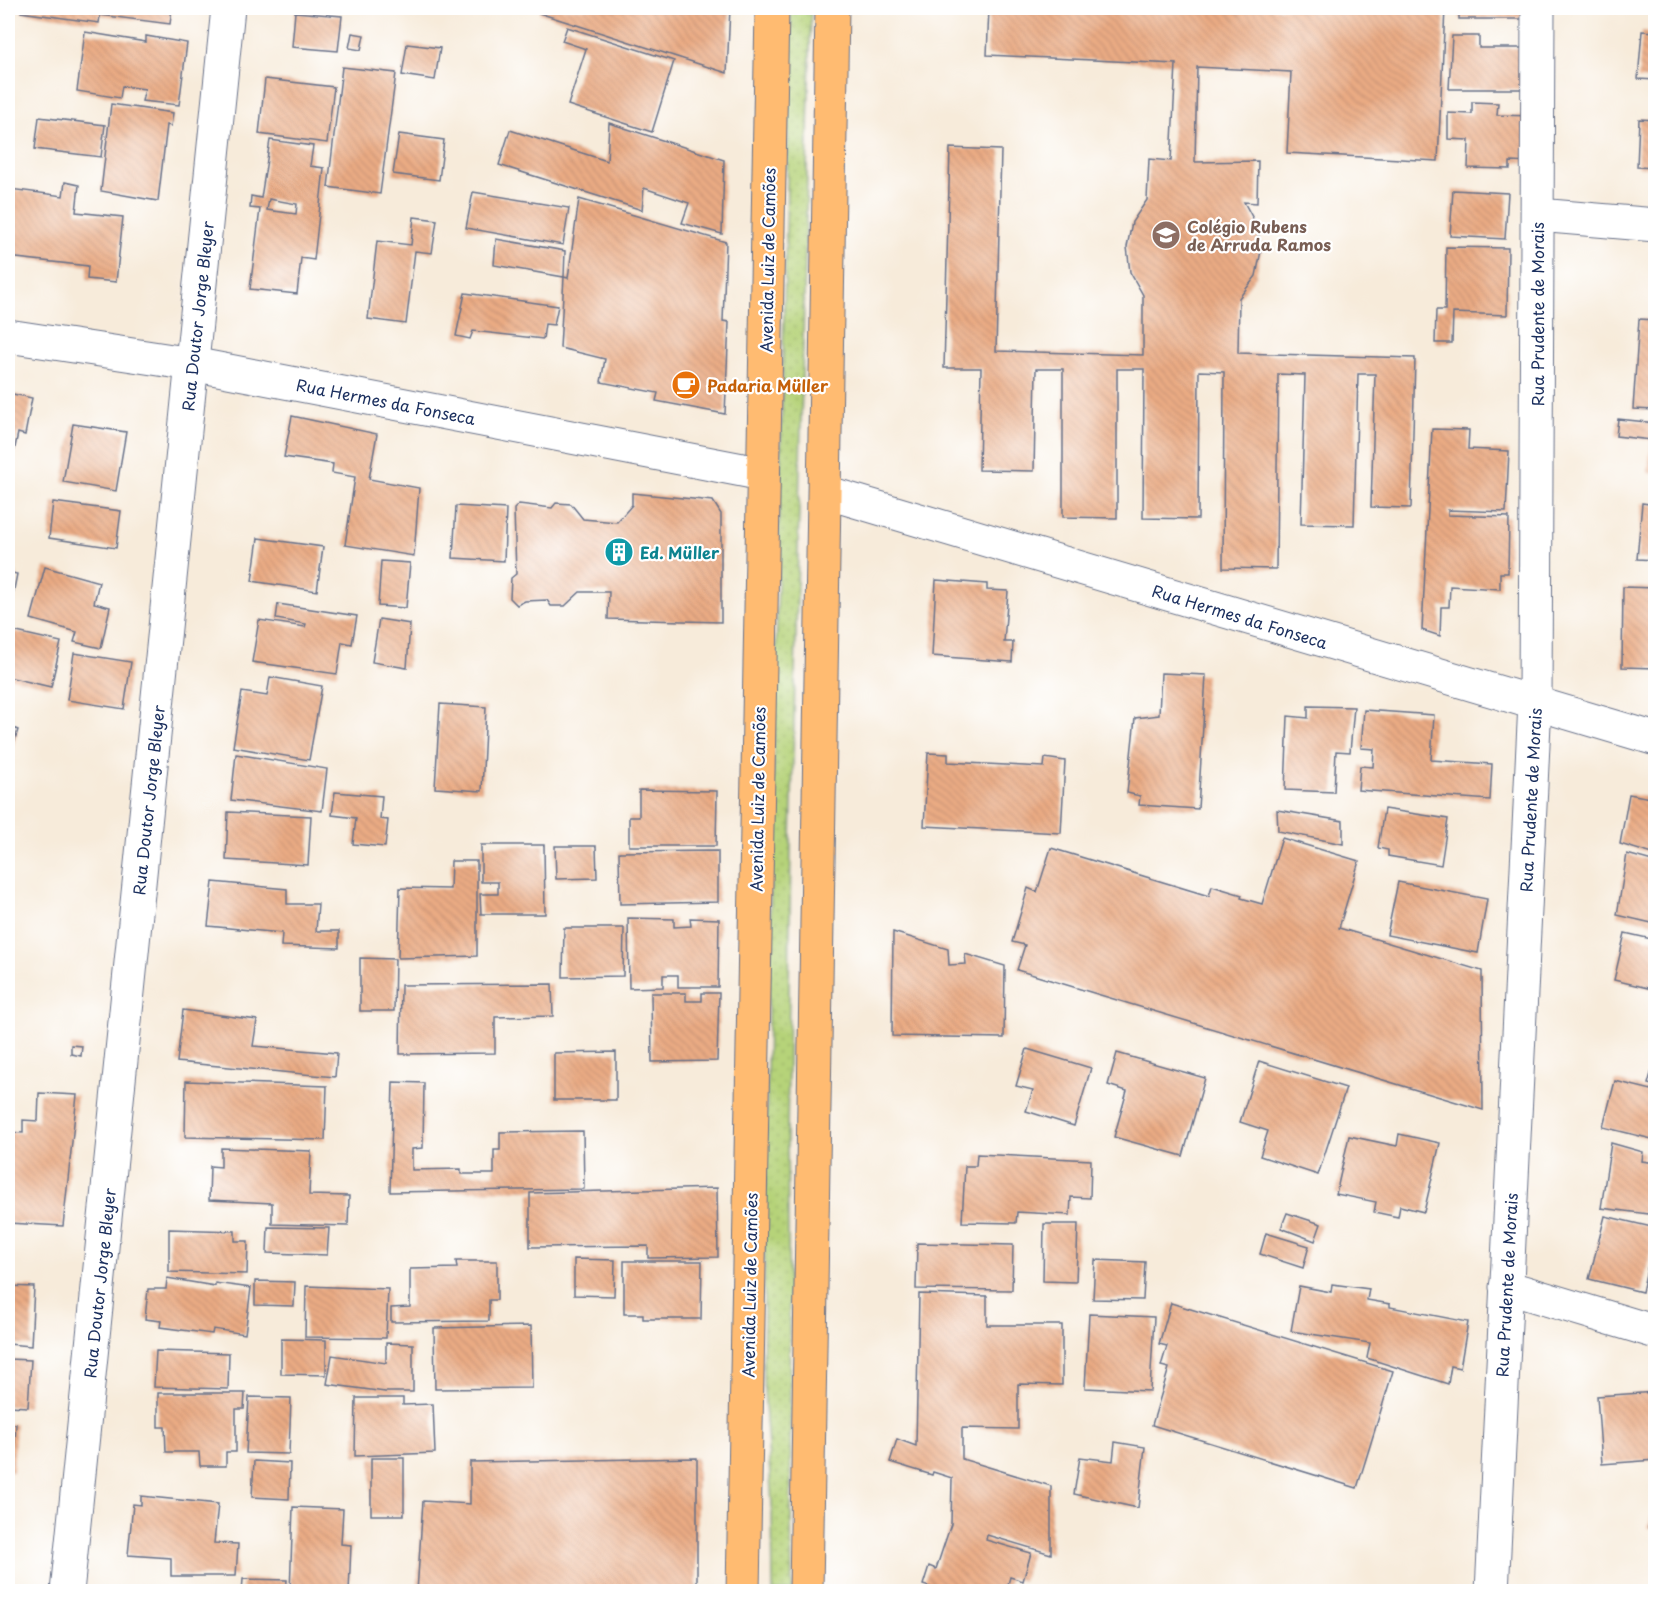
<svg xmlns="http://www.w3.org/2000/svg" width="1663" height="1599" viewBox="0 0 1663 1599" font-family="'Playpen Sans',sans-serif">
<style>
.grass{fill:url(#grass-dots);stroke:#68816c;stroke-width:1.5}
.building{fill:url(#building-back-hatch);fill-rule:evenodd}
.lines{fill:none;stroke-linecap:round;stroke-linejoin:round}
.minor-casing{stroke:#687189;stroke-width:35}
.tertiary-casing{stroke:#687189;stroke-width:35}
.primary-casing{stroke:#687189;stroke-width:35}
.minor{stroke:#fff;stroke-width:33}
.tertiary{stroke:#fff;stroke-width:33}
.primary{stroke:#ffbb71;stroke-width:33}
.labels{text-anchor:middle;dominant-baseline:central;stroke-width:4.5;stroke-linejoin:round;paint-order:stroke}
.education-label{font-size:16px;font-weight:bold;fill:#785e54;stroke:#fff;text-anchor:start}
.street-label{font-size:16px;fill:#1b2f5e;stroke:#fff}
.food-label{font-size:16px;font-weight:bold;fill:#c56008;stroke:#fff;text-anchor:start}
.culture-label{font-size:16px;font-weight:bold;fill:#0d838f;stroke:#fff;text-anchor:start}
</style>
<defs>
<pattern id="grass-dots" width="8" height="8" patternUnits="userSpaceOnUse" patternTransform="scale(1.5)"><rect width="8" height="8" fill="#b6d379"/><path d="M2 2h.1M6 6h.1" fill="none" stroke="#9cb56b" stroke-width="1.8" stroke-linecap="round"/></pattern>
<pattern id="building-back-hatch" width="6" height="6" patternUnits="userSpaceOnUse" patternTransform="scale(1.5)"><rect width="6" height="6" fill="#eaab83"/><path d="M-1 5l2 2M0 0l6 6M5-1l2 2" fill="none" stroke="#c89374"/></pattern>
</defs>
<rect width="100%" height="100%" fill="#fff"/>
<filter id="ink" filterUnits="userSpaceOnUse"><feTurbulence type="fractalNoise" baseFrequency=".0167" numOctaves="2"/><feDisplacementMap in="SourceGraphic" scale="12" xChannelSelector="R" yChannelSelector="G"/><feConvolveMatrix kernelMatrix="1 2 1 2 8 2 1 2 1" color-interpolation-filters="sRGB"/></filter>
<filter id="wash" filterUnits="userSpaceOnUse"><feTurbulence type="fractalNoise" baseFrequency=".008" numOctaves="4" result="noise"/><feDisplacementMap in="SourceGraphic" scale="24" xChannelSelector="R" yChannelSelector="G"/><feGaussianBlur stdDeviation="1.35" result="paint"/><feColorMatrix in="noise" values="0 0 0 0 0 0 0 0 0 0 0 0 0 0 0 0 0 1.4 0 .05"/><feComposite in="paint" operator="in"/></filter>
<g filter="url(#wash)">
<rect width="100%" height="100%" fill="#f7ebda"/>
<!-- grass -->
<path class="grass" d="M791 8H811L791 843 787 1140 792 1591 773 1592 772 1504 763 1376 768 1009Z"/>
<g id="blocks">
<!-- building -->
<g class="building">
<path d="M8 8H12L9 36H8Z"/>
<path d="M21 8H172L170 24 100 15 99 23 21 12Z"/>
<path d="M541 8H730L727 73 539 13Z"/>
<path d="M989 8H1445L1438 161 1287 153 1291 72 1197 67 1195 162 1258 161 1257 203 1244 202 1257 226 1261 251 1256 276 1239 298 1238 353 1415 358 1411 508 1371 507 1375 374H1358L1354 525 1301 524 1305 375 1278 374 1276 569 1223 568 1224 372 1199 371 1198 519 1143 518 1144 369H1117V518L1063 517V369H1036L1034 471 979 470 981 368H944L950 148 1001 150 996 351 1143 355V295L1130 272 1127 247 1132 222 1147 200 1149 159 1171 161 1176 64 987 55Z"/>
<rect x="1459" y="8" width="72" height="11"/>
<path d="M295 12 342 16 338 51 292 47Z"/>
<path d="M567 27 674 61 652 132 568 105 586 49 562 41Z"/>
<path d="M1642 31 1656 32V80L1638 79Z"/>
<path d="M85 32 146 42V36L187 43 179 105 142 101 145 89 122 86 120 98 77 91Z"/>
<path d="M352 33 364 35 361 50 349 48Z"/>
<path d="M1452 36H1479V48H1524V89H1449Z"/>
<path d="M407 44 440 48 435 80 402 75Z"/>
<path d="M342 67 396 73 380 194 328 187Z"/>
<path d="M265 79 334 87 327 143 259 134Z"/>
<path d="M1472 102 1498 103 1497 115 1535 116V163L1510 162V169L1468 168 1469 140 1448 139V113L1472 114Z"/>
<path d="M111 104 173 113 171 126 167 125 158 201 101 191Z"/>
<path d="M39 117 105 125 101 157 35 149Z"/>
<path d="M1639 119 1656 120V168L1637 167Z"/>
<path d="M609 123 724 160 722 234 682 223 689 203 644 188 642 210 499 165 510 130 607 161Z"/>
<path d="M399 134 444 140 439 180 393 174Z"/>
<path d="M270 140 313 146 310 166 324 168 314 260 301 258 297 294 250 289 260 209 250 208 251 196 261 198ZM269 199 297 204 296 214 267 210Z"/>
<path d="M65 182 79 185 76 212 123 217 116 282 87 279 88 266 8 257 10 189 63 196Z"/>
<path d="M1453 190 1508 193 1505 239 1450 236Z"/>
<path d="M473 192 569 208 563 245 466 228Z"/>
<path d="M579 199 726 242 723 321 729 322 725 414 656 401 658 393 601 382 605 359 560 348 564 277 568 278Z"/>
<path d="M414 217 437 220 432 253 415 251 406 324 368 319 377 241 411 245Z"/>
<path d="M496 239 565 251 564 277 494 265Z"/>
<path d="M1446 247 1508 248 1507 315 1453 313 1452 343H1435L1436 310H1445Z"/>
<path d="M465 293 558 306 554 325 545 324 543 339 473 331 470 339 456 336Z"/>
<path d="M1639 319 1656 320V410L1633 409Z"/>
<path d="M8 393 32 398 25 435 18 433 12 462 8 461Z"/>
<path d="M292 416 377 434 369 479 419 488 414 556 345 545 355 477 332 473 333 464 284 457Z"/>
<path d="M1618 419 1656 423V474L1648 473 1651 440 1616 436Z"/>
<path d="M73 424 126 432 116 491 63 482Z"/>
<path d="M1432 429 1469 430 1468 449 1509 451 1506 512 1448 510V515L1509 517 1508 573H1500V589L1450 586 1449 607H1441L1440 636 1422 630Z"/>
<path d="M632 493 713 501 721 514V622L608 619 609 592H580L565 606H551L547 600 525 601 517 605 510 598 511 578 516 574 514 509 519 504 552 508 556 503 571 504 583 519 617 522 632 505Z"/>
<path d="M53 502 121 511 116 548 49 538Z"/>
<path d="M1642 503 1656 505V560L1637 559Z"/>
<path d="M456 506 506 509 504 561 453 558Z"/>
<path d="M258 538 323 547 317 591 252 581Z"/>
<path d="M381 561 410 563 406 608 378 606Z"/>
<path d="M45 567 99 582 94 603 110 607 101 648 74 642 77 632 31 619Z"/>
<path d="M8 572 17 574 9 615H8Z"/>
<path d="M936 580 987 584V590L1008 591 1004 642H1013L1012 662 932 656Z"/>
<path d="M1623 587 1656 588V668L1622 667Z"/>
<path d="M278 604 357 616 352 644 342 642 337 674 252 662 259 620 305 627 306 624 276 619Z"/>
<path d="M379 619 410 624 407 668 372 662Z"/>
<path d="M8 630 61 642 51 687 8 677Z"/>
<path d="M74 653 131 662 124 709 67 700Z"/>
<path d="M1161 673 1206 675 1198 809 1139 805 1140 796 1127 793 1135 718 1159 715Z"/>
<path d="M270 677 322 686 309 760 233 747 242 692 267 696Z"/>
<path d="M440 704 486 707 482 791 435 788Z"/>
<path d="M1308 706 1354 707 1350 752 1336 751 1334 792 1285 790 1288 716 1308 718Z"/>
<path d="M1364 710 1434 715 1431 760 1492 764 1490 800 1358 790 1360 766 1373 767 1374 749 1361 748Z"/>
<path d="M8 726 18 730 11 752 8 751Z"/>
<path d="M928 753 948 754V762L1044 767 1045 758 1065 761 1061 833 924 826Z"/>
<path d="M236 754 327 769 322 811 231 800Z"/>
<path d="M639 790 717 791 716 846H629V817H639Z"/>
<path d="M335 792 382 796 380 819 388 820 385 847 353 844 356 818 332 815Z"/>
<path d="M1629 794 1656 799V855L1620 844Z"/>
<path d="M1384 809 1448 819 1441 865 1388 856V850L1378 848Z"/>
<path d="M1277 810 1343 821V844L1278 831Z"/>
<path d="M228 812 311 816 308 865 226 860Z"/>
<path d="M1282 838 1359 861 1339 928 1482 971 1483 1110 1017 970 1025 945 1012 942 1028 888 1037 892 1051 848 1209 896 1212 886 1242 895 1241 898 1262 904Z"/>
<path d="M481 845H544L545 914H481L480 894H498V882H481Z"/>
<path d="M555 846H596L597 878 556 879Z"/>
<path d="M718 851V902L620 904 619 852Z"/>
<path d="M1627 854 1656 862V924L1617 915Z"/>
<path d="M451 861H477V956L398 958 400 888 450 889Z"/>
<path d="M213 882 287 889V904H318L316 931H339V948L281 946 282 933 208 926Z"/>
<path d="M1398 882 1487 899 1478 953 1387 935Z"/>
<path d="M628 918 674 919V927L691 926 690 918 719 919 718 987H678V975H663V987L629 988Z"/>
<path d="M564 928H624L623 976 563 977Z"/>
<path d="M893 932 948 949 949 965 966 964 965 954 1005 966 1004 1038 892 1036Z"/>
<path d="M1625 933 1656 940V990L1614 980Z"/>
<path d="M360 958 395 959 394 1011H360Z"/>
<path d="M552 984 553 1016 495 1017V1053L400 1054 401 985Z"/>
<path d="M651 993H686V1001H702V993H719L717 1061 652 1062Z"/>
<path d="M183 1010 257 1020 253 1046 337 1053 335 1077 177 1062Z"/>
<path d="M71 1045 82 1046 81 1056 71 1054Z"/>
<path d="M1027 1049 1091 1068 1074 1126 1026 1111 1033 1090 1016 1086Z"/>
<path d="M616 1052V1100H554V1053Z"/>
<path d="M1117 1053 1205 1078 1183 1156 1114 1137 1127 1091 1108 1085Z"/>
<path d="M1655 1060H1656V1086L1648 1084Z"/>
<path d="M1259 1061 1346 1088 1318 1175 1260 1156 1268 1131 1240 1122Z"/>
<path d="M186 1081 327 1086 325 1140 185 1137Z"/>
<path d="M1615 1081 1656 1091V1140L1603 1127Z"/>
<path d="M393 1082 424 1083 423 1148 412 1149V1170L461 1169V1174H494V1150H500V1132L583 1131 584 1189 390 1192Z"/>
<path d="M39 1093 77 1095 63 1226 8 1223V1132L23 1133V1120L38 1121Z"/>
<path d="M1399 1134 1440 1143 1424 1212 1400 1206 1398 1217 1374 1212 1376 1202 1336 1194 1349 1136 1397 1146Z"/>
<path d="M1611 1143 1643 1152 1642 1161 1656 1163V1215L1601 1208Z"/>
<path d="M221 1148 311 1151 309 1195 349 1196 348 1226 272 1224V1203L209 1200 210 1166 221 1167Z"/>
<path d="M977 1154 1091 1160 1090 1198 1071 1197 1070 1215 1017 1212 1016 1223 962 1222 965 1166H976Z"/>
<path d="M717 1188 718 1257 648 1258V1246L530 1247V1193Z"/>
<path d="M1287 1213 1321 1224 1315 1241 1281 1228Z"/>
<path d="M1605 1216 1656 1228 1642 1292 1589 1279Z"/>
<path d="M1044 1224H1078L1076 1282 1043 1281Z"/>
<path d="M268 1227 329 1228 327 1255 267 1253Z"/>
<path d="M169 1229 235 1231V1241H248L247 1274 169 1272Z"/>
<path d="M1266 1233 1309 1246 1303 1268 1260 1254Z"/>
<path d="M917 1243 1013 1245 1012 1290 916 1289Z"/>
<path d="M574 1259 615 1260 614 1296 574 1295Z"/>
<path d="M1095 1260 1145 1262 1143 1300 1093 1299Z"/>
<path d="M456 1261H497V1300H489V1321L391 1322V1308L410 1307V1269L457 1268Z"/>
<path d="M624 1261H702L701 1319H643V1314H624Z"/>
<path d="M167 1278 215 1286V1283L251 1288 245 1334 213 1329 212 1334 160 1327 161 1321 145 1319 148 1289H166Z"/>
<path d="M255 1281 295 1282 294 1306 255 1305Z"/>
<path d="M1332 1284 1369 1289 1367 1300 1390 1304V1307L1468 1322 1460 1368 1451 1366 1448 1384 1367 1358 1370 1343 1291 1331 1299 1286 1331 1292Z"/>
<path d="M8 1286 34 1287 31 1346 8 1344Z"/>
<path d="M306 1286 388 1289 386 1338 305 1337Z"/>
<path d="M919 1294 987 1296V1325H1062V1385L1018 1384V1429L962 1428V1459L1051 1486V1554L987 1535 986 1540 1031 1553 1023 1581 1010 1577 1006 1592H946L923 1585 929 1566 936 1569 951 1524 952 1478 933 1472 932 1475 890 1462 897 1439 916 1446Z"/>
<path d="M1171 1303 1393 1371 1357 1488 1152 1425 1169 1368 1161 1366 1167 1346 1159 1344Z"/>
<path d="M1089 1314 1154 1317 1150 1391 1085 1388Z"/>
<path d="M531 1326 532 1388 435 1389 434 1328Z"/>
<path d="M281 1339 326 1340V1375L281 1374Z"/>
<path d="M386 1343 413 1344V1392H385L327 1384 332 1355 386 1363Z"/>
<path d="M156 1351 229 1353 228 1389 154 1387Z"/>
<path d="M8 1359 31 1360 28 1407 8 1406Z"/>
<path d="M1656 1392V1460L1602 1464 1597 1396Z"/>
<path d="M158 1393H245L244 1409H236V1452H226V1466H200L199 1452H166L165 1427H158Z"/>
<path d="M249 1397 291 1398 289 1454 246 1453Z"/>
<path d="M356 1398H403V1405L433 1404 435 1453 355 1456Z"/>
<path d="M8 1424H16L13 1472H8Z"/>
<path d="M1115 1442 1145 1447 1138 1508 1074 1494 1080 1457 1113 1461Z"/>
<rect x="371" y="1458" width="33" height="57"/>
<path d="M697 1458V1592H417L423 1501 470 1504V1462Z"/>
<path d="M254 1461 290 1463 289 1499 252 1497Z"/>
<path d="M141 1496 218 1504 214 1543 238 1544 236 1576H171V1558L128 1555 133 1504 141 1505Z"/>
<path d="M1656 1497V1530L1648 1528Z"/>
<path d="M293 1507 343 1509 341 1544 351 1545 349 1592H290Z"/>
<path d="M243 1579 287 1580 286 1592H242Z"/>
</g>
</g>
</g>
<g filter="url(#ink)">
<use href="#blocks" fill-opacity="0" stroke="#687189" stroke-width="1.5"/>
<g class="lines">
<!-- minor casing -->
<g class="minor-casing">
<g id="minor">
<path d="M1538 215 1656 225"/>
<path d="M8 336 192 364 763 474"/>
<path d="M1506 1287 1656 1332"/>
<path d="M67 1592 228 8"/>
<path d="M1492 1592 1535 703 1538 8"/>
</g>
</g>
<!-- tertiary casing -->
<g class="tertiary-casing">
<path id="tertiary" d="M825 492 1656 739"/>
</g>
<!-- primary casing -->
<g class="primary-casing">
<g id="primary">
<path d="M743 1592 772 8"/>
<path d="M806 1592 832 8"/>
</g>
</g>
<!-- minor -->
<use href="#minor" class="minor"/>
<!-- tertiary -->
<use href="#tertiary" class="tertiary"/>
<!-- primary -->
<use href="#primary" class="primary"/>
</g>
</g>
<!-- icons -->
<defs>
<g id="school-disc" transform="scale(1.5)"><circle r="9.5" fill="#8d6e63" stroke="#fff"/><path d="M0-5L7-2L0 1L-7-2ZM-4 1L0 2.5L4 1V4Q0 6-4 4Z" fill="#fff"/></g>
<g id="cafe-disc" transform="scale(1.5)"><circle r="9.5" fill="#e8710a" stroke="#fff"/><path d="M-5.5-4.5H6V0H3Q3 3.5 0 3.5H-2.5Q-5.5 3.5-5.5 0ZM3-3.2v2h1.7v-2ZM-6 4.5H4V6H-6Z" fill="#fff"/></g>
<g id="building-disc" transform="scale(1.5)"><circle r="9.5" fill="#0f9aa8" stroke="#fff"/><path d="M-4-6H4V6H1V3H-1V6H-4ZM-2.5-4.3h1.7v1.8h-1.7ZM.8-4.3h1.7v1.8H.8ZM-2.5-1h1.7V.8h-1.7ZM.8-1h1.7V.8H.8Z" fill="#fff"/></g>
</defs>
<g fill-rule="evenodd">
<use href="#school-disc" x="1166" y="235"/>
<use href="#cafe-disc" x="686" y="385"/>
<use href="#building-disc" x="619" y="552"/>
</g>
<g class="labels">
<!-- education labels -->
<g class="education-label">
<text x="1187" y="226">Colégio Rubens<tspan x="1187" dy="18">de Arruda Ramos</tspan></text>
</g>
<!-- street labels -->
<g class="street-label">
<text transform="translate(767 260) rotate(-89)">Avenida Luiz de Camões</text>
<text transform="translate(1537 314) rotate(-90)">Rua Prudente de Morais</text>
<text transform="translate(197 316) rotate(-84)">Rua Doutor Jorge Bleyer</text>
<text transform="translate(386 401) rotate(11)">Rua Hermes da Fonseca</text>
<text transform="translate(1240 616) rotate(17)">Rua Hermes da Fonseca</text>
<text transform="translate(757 799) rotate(-89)">Avenida Luiz de Camões</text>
<text transform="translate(148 800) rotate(-84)">Rua Doutor Jorge Bleyer</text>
<text transform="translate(1530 800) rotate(-87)">Rua Prudente de Morais</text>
<text transform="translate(99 1283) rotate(-84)">Rua Doutor Jorge Bleyer</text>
<text transform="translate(749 1285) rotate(-89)">Avenida Luiz de Camões</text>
<text transform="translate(1506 1285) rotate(-87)">Rua Prudente de Morais</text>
</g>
<!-- food labels -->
<g class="food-label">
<text x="707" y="385">Padaria Müller</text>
</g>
<!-- culture labels -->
<g class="culture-label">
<text x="640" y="552">Ed. Müller</text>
</g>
</g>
<!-- margin -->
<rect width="1663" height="1599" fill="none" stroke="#fff" stroke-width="30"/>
</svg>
